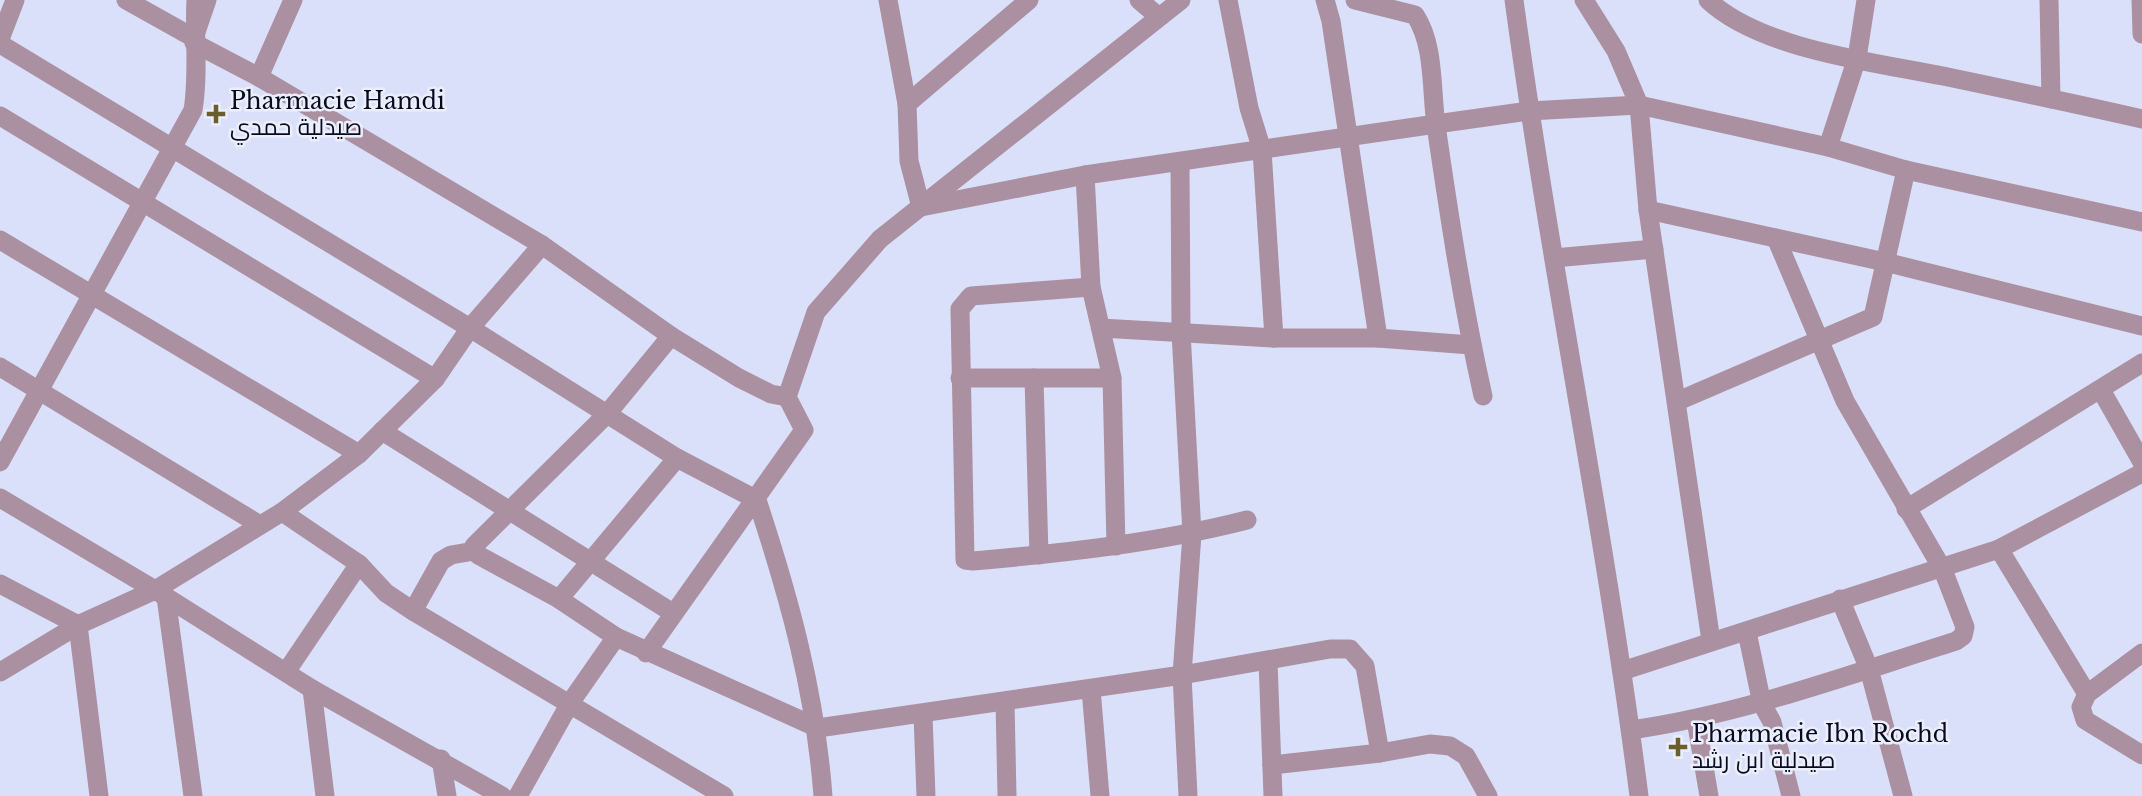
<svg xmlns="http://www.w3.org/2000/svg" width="2142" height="796" viewBox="0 0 2142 796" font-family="'Libre Baskerville',Cairo,serif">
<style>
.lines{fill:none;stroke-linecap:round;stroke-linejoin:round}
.minor{stroke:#ab90a2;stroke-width:19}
.tertiary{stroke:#ab90a2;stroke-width:19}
.poi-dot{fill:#6a5f2c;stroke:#ebeefb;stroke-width:2.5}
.labels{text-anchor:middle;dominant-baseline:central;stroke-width:5;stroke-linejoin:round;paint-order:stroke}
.poi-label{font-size:23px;fill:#090a20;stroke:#ebeefb;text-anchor:start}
</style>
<rect width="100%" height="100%" fill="#dbe0fa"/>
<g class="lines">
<!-- minor -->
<g class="minor">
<path d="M126 0 194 38 207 0"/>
<path d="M888 0 907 104 909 161 921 207 1085 175 1436 124 1529 111 1639 105 1828 147 1906 170 2142 222"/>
<path d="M1139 0 1159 17"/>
<path d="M1228 0 1249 108 1262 150 1274 338"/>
<path d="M1325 0 1331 21 1378 338 1471 345"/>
<path d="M1355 0 1415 15C1435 45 1431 90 1436 125 1449 215 1463 307 1483 396"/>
<path d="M1514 0C1550 266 1605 530 1639 796"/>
<path d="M1584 0 1616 51 1639 105 1648 210 1711 641"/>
<path d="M1708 0C1760 49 1873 62 1943 76 2010 90 2076 104 2142 119"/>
<path d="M2049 0 2051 99"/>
<path d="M2141 0 2142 34"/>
<path d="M0 39 15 0"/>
<path d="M194 43 259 77 542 245 671 336 739 378 771 394 787 397"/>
<path d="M0 44 470 328 677 458 757 500C790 600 815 691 823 796"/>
<path d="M259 77 293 0"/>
<path d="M907 104 1029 0"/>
<path d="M0 116 435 379"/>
<path d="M1828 147 1857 58 1866 0"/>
<path d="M1180 164 1181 332 1192 534 1182 675 1188 796"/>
<path d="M1085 175 1091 287 1112 378 1116 546"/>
<path d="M1648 210 1885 262 2142 326"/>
<path d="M0 240 359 454"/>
<path d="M1554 258 1654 249"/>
<path d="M1091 287 971 296 960 309 965 560 973 561C1065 553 1157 543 1247 520"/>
<path d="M1101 328 1274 338H1378"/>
<path d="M0 367 260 525"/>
<path d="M960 378H1112"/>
<path d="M1034 378 1039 555"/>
<path d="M2101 390 2142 462"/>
<path d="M1678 401 1873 317 1906 170"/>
<path d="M382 431 673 613"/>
<path d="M0 498 155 590 312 689 502 796"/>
<path d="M1906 509 2142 363"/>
<path d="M282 512 359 564 386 593 413 611 724 796"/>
<path d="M1999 549 2087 694"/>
<path d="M0 584 78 625 99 796"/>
<path d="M166 597 193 796"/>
<path d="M559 599 677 458"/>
<path d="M1840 599 1869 669 1903 796"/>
<path d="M413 611 441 561 451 555 474 551"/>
<path d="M1747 632 1762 704 1772 722 1791 796"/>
<path d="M616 637 818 728 1182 675 1330 649H1350L1365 666 1380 753"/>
<path d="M646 653 804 430 787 397 816 312 880 239 1181 0"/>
<path d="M2142 653 2087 694 2081 707 2085 720 2142 755"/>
<path d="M1268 661 1273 796"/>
<path d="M1622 671 1999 549 2142 473"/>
<path d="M0 672 78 625 155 590 282 512 359 454 435 379 470 328 542 245"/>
<path d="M286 672 359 564"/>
<path d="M312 689 325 796"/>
<path d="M1091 689 1100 796"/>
<path d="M1005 702 1007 796"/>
<path d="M923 715 926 796"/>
<path d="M1696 720 1709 796"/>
<path d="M1631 730C1743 714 1848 675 1956 641L1963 636 1965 627 1943 570 1845 401 1776 238"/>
<path d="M441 759 447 796"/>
<path d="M1272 765 1380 753 1430 744 1450 746 1466 756 1488 796"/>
<path d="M518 796 570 703 616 637 559 599 478 555 474 546 607 414 671 336"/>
</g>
<!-- tertiary -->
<path class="tertiary" d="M0 462 193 110C199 74 194 37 196 0"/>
</g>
<!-- markers -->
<g class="poi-dot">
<path d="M212.5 103.5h7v7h7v7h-7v7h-7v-7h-7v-7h7z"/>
<path d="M1674.5 736.5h7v7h7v7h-7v7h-7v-7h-7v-7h7z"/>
</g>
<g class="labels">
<!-- poi labels -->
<g class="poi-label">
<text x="230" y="101">Pharmacie Hamdi<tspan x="230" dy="26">صيدلية حمدي</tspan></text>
<text x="1692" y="734">Pharmacie Ibn Rochd<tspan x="1692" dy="26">صيدلية ابن رشد</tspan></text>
</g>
</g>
</svg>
